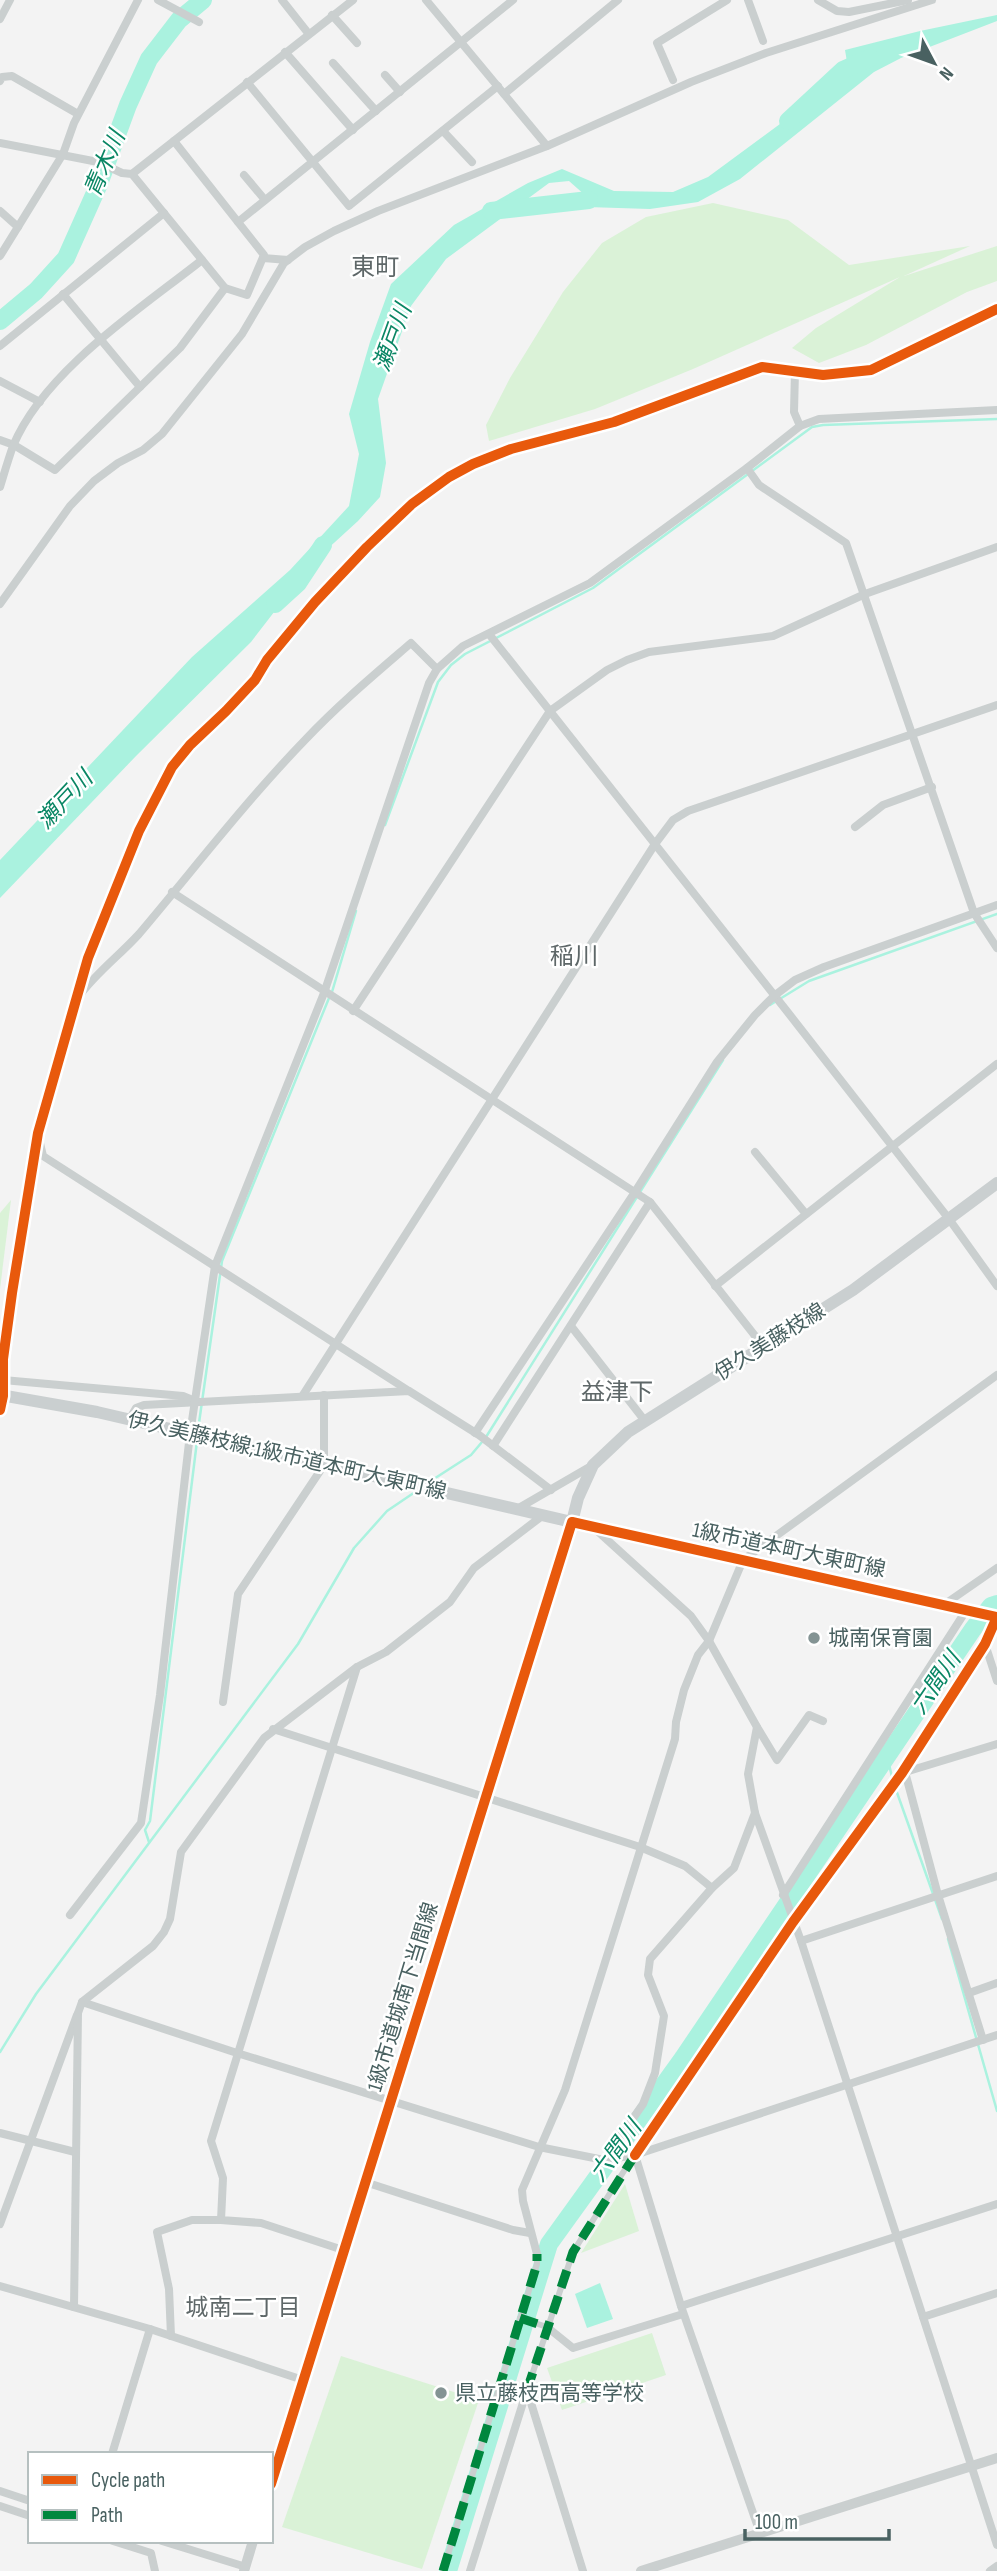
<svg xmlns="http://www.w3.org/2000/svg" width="997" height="2571" viewBox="0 0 997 2571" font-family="'Sofia Sans Condensed','Noto Sans JP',sans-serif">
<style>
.green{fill:#daf2d7}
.water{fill:#aaf2df}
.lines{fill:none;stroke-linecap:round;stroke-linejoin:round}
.stream{stroke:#aaf2df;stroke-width:2.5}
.river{stroke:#aaf2df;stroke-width:18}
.pedestrian{stroke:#cacfcf;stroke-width:6}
.minor{stroke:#cacfcf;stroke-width:8}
.tertiary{stroke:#cacfcf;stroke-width:10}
.secondary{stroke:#cacfd0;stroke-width:12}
.quiet{stroke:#00873e;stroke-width:9;stroke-dasharray:18 9;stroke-linecap:butt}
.cycleway-casing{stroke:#fff;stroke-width:15}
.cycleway{stroke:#e8590c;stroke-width:10}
.poi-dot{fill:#849494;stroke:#fff;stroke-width:2.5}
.labels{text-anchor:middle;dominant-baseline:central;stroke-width:5;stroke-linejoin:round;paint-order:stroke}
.street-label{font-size:21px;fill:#496161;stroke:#fff}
.poi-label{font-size:21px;fill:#496161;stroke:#fff;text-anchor:start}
.water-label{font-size:23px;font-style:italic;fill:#098664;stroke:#fff}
.neighbourhood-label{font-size:23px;fill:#5e6768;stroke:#fff}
.quarter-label{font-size:24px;fill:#5e6768;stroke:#fff}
</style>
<rect width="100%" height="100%" fill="#f3f3f3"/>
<!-- green -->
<g class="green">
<path d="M713 203 788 220 849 265 970 246 904 276 997 246V281L967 292 866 345 819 363 792 348 816 328 900 277 693 369 595 409 489 441 486 425 510 378 563 292 602 243 646 217Z"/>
<path d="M11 1200 0 1289V1213Z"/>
<path d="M625 2184 639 2231 581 2253Z"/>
<path d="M652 2333 666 2375 562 2410 547 2368Z"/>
<path d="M341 2356 479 2400 422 2569 282 2527Z"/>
</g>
<!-- water -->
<g class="water">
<path d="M997 15V21L901 58 874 72 740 179 698 202 650 209 555 206 586 196 569 181 549 183 446 259 411 306 378 399 386 463 380 497 358 521 312 563 251 642 136 756 0 898V860L192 657 290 570 349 506 359 454 349 414 370 342 391 284 454 225 528 183 562 169 614 191 673 192 708 177 803 107 848 68 845 50 920 31Z"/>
<path d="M600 2283 613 2319 587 2328 575 2294Z"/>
</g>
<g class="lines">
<!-- stream -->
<g class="stream">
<path d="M385 825 438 682 451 665 465 654 593 588 812 427 823 425 997 419"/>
<path d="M332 992 356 911"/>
<path d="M770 1005 809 981 997 914"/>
<path d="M198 1430 222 1261 329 998"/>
<path d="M486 1437 723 1060"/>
<path d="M426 1484 471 1455 482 1442"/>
<path d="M887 1756 893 1781"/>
<path d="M895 1787 942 1919"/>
<path d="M149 1842 145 1830 150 1821 197 1441"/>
<path d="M948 1939 997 2111"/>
<path d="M0 2052 36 1994 298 1644 354 1548 387 1511 418 1490"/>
</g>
<!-- river -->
<g class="river">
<path d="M788 121 843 70 870 58"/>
<path d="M491 211 589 200"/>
<path d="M0 321 36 291 66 258 99 184 128 105 149 59 179 20 203 0"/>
<path d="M275 604 298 583 323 545"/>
<path d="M448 2571 549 2244 683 2058 973 1629 991 1606 997 1604"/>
</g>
<!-- pedestrian -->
<g class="pedestrian">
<path d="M520 2318 547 2327"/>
<path d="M527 2390 573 2252 634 2155"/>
<path d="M443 2571 537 2264V2254"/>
</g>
<!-- minor -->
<g class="minor">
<path d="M158 0 199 22"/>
<path d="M282 0 308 33"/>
<path d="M426 0 547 146"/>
<path d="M748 0 763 41"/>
<path d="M818 0 837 11 849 12 908 0"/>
<path d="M332 15 357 43"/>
<path d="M0 19 10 0"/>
<path d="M285 52 353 130"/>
<path d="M333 63 376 111"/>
<path d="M385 75 400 92"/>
<path d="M673 80 657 43 727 0"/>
<path d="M0 81 2 77 12 76 78 114"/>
<path d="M247 82 349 206 498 86"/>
<path d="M504 94 618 0"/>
<path d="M443 131 472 162"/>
<path d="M0 143 98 162 122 173 132 174 225 288 247 295 264 255 174 141"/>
<path d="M132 174 353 0"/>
<path d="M244 175 265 200"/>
<path d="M0 211 18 227"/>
<path d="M238 222 513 0"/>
<path d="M0 256 63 154 74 123 138 0"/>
<path d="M263 258 288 260"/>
<path d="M63 294 140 387"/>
<path d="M0 346 164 213"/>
<path d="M795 371 794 412 800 426"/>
<path d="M0 381 40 402"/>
<path d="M0 440 14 445 55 470 180 348 225 288"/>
<path d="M747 468 759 485 846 543 974 913 997 948"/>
<path d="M0 487C4 474 8 460 13 446 44 371 140 309 202 260"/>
<path d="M0 604 70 506 94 481 118 463 143 450 162 434 242 334 284 263 305 247 334 231 378 211 547 146 691 82 766 53 932 0"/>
<path d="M489 634 786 1010 949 1219 997 1286"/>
<path d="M855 827 883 805 932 787"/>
<path d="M172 892 650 1202 763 1346"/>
<path d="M80 995C97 972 120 955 139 934 194 869 246 801 305 740 338 705 375 674 411 643L437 669 463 646 590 583 747 468 800 426 819 419 997 410"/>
<path d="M353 1011 550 711 607 670 627 660 649 652 773 636 865 594 997 547"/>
<path d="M39 1139 43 1156 409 1391"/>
<path d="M755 1152 806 1214"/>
<path d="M715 1286 997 1064"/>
<path d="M571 1326 645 1421"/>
<path d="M3 1380 183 1396 195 1401"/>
<path d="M303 1395 655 844 673 820 688 811 997 705"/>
<path d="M0 1410 3 1396V1359L12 1293 38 1133 88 958 139 831 172 767 190 745 226 711 255 680 267 660 315 602 367 547 412 504 449 477 473 464 511 449 614 422 762 367 823 375 871 370 997 309"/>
<path d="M129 1420 136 1408 144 1405 409 1391 479 1435 551 1490"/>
<path d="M475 1433 635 1192 717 1062 755 1015 774 996 795 980 824 967 997 905"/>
<path d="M493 1446 650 1202"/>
<path d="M517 1509 593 1465"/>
<path d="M593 1527 691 1616 709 1641 757 1727 748 1774 755 1813 801 1941 997 2545"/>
<path d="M945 1604 997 1568"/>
<path d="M985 1644 997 1681"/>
<path d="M223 1702 238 1594 324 1465V1395"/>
<path d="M757 1727 777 1760 809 1715 823 1721"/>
<path d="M273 1729 640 1847 685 1866 712 1888"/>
<path d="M905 1772 938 1895 983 2040"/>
<path d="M902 1773 997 1744"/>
<path d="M783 1895 967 1609"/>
<path d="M70 1915 141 1823 160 1695 190 1434 215 1266 324 993 429 683 437 669"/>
<path d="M801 1941 997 1876"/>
<path d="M969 1993 997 1983"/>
<path d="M82 2002 237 2053 539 2147 604 2160 635 2155 997 2035"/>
<path d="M0 2133 75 2152"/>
<path d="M635 2155 793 1922 902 1773 985 1644 997 1617"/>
<path d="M635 2155 681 2306 760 2533"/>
<path d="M604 2160 643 2104 655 2073 664 2016 648 1975 650 1959 712 1888 734 1868 755 1813"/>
<path d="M365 2182 513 2230 530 2233"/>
<path d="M0 2224 77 2015"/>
<path d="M343 2250 261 2223 221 2220 223 2178 211 2141 357 1667"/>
<path d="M537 2254 523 2201 522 2190 565 2090 675 1739 676 1722 684 1690 698 1655 709 1641 743 1560 997 1375"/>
<path d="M0 2286 150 2329 303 2380"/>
<path d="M681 2306 997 2204"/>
<path d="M74 2307 78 2013 82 2002 153 1946 164 1932 170 1919 181 1852 264 1738 357 1667 386 1652 450 1602 474 1568 542 1516"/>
<path d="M923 2317 997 2293"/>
<path d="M547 2327 573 2348 683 2314"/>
<path d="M171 2336 169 2289 157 2232 192 2220H221"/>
<path d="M527 2390 583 2571"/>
<path d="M112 2454 150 2329"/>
<path d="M0 2491 30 2501"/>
<path d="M0 2506 30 2516"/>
<path d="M113 2541 151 2553 155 2571"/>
<path d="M162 2541 246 2567"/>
<path d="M470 2571 527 2390"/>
<path d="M990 2571 997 2566"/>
</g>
<!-- tertiary -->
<g class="tertiary">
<path d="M271 2484 572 1522 997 1617"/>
<path d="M244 2571 253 2541"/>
<path d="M641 2571 997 2458"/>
</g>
<!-- secondary -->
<path class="secondary" d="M0 1395 97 1412 572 1522 578 1498 593 1465 628 1432 853 1290 997 1183"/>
<!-- quiet -->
<g class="quiet">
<path d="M520 2318 547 2327"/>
<path d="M527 2390 573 2252 635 2155"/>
<path d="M443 2571 537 2264V2254"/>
</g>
<!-- cycleway casing -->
<g class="cycleway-casing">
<g id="cycleway">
<path d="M0 1410 3 1396V1359L12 1293 38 1133 88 958 139 831 172 767 190 745 226 711 255 680 267 660 315 602 367 547 412 504 449 477 473 464 511 449 614 422 762 367 823 375 871 370 997 309"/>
<path d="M271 2484 572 1522 997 1617 985 1644 902 1773 793 1922 635 2155"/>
</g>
</g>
<!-- cycleway -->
<use href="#cycleway" class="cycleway"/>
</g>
<!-- markers -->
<g class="poi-dot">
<circle cx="814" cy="1638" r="7"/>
<circle cx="441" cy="2393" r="7"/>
</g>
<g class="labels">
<!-- street labels -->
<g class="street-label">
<text transform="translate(770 1342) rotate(-32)">伊久美藤枝線</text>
<text transform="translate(287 1456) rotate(13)">伊久美藤枝線;1級市道本町大東町線</text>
<text transform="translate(789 1550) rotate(12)">1級市道本町大東町線</text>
<text transform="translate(403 1997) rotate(-73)">1級市道城南下当間線</text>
</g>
<!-- poi labels -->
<g class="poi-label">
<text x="828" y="1638">城南保育園</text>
<text x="455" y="2393">県立藤枝西高等学校</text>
</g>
<!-- water labels -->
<g class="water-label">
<text transform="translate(105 164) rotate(-67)">青木川</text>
<text transform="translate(393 338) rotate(-70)">瀬戸川</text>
<text transform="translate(65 800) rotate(-47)">瀬戸川</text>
<text transform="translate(936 1683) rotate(-56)">六間川</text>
<text transform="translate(616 2151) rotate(-54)">六間川</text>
</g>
<!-- neighbourhood labels -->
<g class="neighbourhood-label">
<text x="243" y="2308">城南二丁目</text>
</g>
<!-- quarter labels -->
<g class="quarter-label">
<text x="375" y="267">東町</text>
<text x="574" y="956">稲川</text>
<text x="617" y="1392">益津下</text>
</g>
</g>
<!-- legend -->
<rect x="28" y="2452" width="245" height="91" fill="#ffffff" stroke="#b6c0c0" stroke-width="2"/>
<rect x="42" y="2475" width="35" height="10" fill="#e8590c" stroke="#b6c0c0" stroke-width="2"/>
<text x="91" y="2487" font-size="21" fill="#496161">Cycle path</text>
<rect x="42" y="2510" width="35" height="10" fill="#00873e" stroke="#b6c0c0" stroke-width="2"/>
<text x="91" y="2522" font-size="21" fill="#496161">Path</text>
<!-- north arrow -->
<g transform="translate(934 63) rotate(131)" stroke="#ffffff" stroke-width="5" paint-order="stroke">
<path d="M0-5L12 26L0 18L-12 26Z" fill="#496161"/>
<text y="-10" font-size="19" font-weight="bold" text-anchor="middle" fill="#496161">N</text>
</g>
<!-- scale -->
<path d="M745 2529v10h144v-10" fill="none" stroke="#496161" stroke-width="3.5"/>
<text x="755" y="2529" font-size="21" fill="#496161" stroke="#ffffff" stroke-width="5" paint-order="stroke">100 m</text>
</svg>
